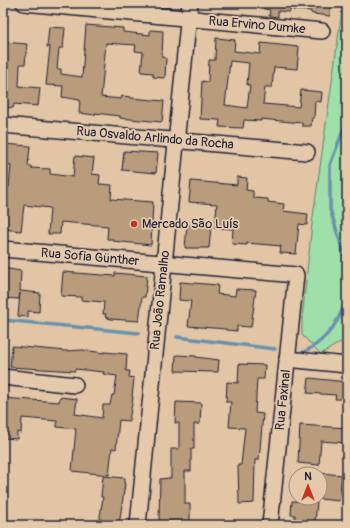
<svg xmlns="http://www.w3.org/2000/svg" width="350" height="528" viewBox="0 0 350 528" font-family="Pangolin,sans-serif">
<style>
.green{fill:#9fdfa9;stroke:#608072}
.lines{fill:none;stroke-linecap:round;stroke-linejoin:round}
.stream{stroke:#6992ae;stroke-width:3.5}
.building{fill:#b99c7c;stroke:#22223b;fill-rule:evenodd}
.minor-casing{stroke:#22223b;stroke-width:18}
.minor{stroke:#e4caab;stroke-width:15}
.poi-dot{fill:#c8321e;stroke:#e4caab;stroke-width:1.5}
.labels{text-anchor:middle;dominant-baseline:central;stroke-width:3.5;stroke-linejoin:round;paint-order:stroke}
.street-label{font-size:13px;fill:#22223b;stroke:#e4caab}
.poi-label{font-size:13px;fill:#22223b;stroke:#e4caab;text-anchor:start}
</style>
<rect width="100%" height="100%" fill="#e1c5a4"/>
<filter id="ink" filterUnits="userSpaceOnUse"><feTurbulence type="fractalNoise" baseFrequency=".025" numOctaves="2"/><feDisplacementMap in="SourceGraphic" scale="8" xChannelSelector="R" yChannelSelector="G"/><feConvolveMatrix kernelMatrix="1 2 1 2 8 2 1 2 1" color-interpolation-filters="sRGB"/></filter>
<g filter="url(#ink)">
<!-- green -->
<path class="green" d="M343 3H347V336L344 340 321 354 302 335V319L312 224Z"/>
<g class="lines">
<!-- stream -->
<g class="stream">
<path d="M347 120 330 165V209L347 264"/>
<path d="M3 320 139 333"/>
<path d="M177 337 275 349"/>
<path d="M304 352C328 340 344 317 347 290"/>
</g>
</g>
<!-- building -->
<g class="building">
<path d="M264 3H291L290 12 278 11V17L269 16 270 10 264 9Z"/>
<path d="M293 3H331L330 16 313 14 311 13V11L293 10Z"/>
<path d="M86 25 123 28V32L150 35V30L163 31 162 57 166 58 165 78 153 77V73L141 72 143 52 135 51 136 45 106 43 101 97 121 99 122 96 131 97V98L164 101 162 122 120 118V116L95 113V115L79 113 80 100 62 97 63 86 46 85 50 47H47L49 27 65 28 63 48H59L57 69H61V74L82 77Z"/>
<path d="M216 38 235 40 234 51 260 54 261 43 299 47 297 69 274 67 272 87H265L263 104 299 107 301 90 322 92 321 102 315 101 314 118H312L311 126H302V123L261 119V121L244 120 243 128 219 127 220 120 200 119 202 81 208 82 209 60H215ZM230 61 249 63 247 85H250L247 108 225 105Z"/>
<path d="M3 42 27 44 25 64H20L19 86 40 88 38 106 14 104 13 108 3 107Z"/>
<path d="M3 144 30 146 28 166H31V168L50 169V174L73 177 75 156 94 158 92 174 100 175 99 184 112 185 111 199 153 202 151 245 113 241V239H107L108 226 61 222 60 234H48L50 208 24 205 21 231 3 229 4 186 9 187 11 165 3 164Z"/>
<path d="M124 151 158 153 156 173 122 170Z"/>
<path d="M237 177 247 178 246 190 253 191V198L268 199V202L284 204 283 211 308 214 307 225 299 224 296 254 280 253 281 246 247 243V245L232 244 233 229 215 228 217 204 189 202 191 181 237 185Z"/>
<path d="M187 225 211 227 209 248H185Z"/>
<path d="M3 268 21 271 20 291 40 293 39 312 28 311V317L18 316 20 293 19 299 3 298Z"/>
<path d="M63 272 115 276V273L147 276 145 297H142L139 321 111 319 105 317 106 314H103L104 302 81 300V297L61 296Z"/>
<path d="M180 282 218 285 217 294 235 296 236 289 256 290 251 327 237 326V331L226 330V329L188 326 191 301 179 300Z"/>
<path d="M12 346 66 351 83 350 104 353V352L127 354 126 371H130L129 377 134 378 132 397H133L129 421 119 420 116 449 112 448 109 475 72 471 76 429 57 427V421L22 418 21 433 17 432V439L3 438V398L59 402 60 397 77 399 75 414 102 418 103 405H110L112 395H114L117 376 103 374 104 372 75 369V371L10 367Z"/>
<path d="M176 355 196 356V357L219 360 218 372 175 371Z"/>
<path d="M239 364 265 365 264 379H257L255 413 263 414 259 460H255L254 503 239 504 238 465H241L245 428 229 427 231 402H226L227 382 238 383Z"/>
<path d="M309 378 347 382V399H335L336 395 307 393Z"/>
<path d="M176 402 201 403 200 424H194V449H191V471H185V504H190V522L159 521 160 479 171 478V449H179V423H175Z"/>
<path d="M300 425 347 428V443L321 441 319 465 298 463Z"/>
<path d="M320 473 342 475 339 501 320 499Z"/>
<path d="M103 476 125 478 124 484H125L119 525H104V524L99 523 103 497H101Z"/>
<path d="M292 501 317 502 315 522 295 520V515H291Z"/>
</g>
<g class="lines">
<!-- minor casing -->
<g class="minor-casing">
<g id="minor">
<path d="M24 3 322 31"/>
<path d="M3 125 307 152"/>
<path d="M3 249 296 275 270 525"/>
<path d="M287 359 347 365"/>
<path d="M3 377 75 385"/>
<path d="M138 525 190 3"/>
</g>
</g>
<!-- minor -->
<use href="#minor" class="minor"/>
</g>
</g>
<!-- markers -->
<circle class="poi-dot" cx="134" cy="224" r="4"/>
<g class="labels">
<!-- street labels -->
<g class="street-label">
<text transform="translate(257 25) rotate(5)">Rua Ervino Dumke</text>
<text transform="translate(155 138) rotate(5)">Rua Osvaldo Arlindo da Rocha</text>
<text transform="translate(90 257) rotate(5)">Rua Sofia Günther</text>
<text transform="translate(160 300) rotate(-84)">Rua João Ramalho</text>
<text transform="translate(283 400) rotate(-84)">Rua Faxinal</text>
</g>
<!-- poi labels -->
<g class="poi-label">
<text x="142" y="224">Mercado São Luís</text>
</g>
</g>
<!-- margin -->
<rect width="350" height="528" fill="none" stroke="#e4caab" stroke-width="16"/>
<rect x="8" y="8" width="334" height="512" fill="none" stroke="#22223b" stroke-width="1.5" filter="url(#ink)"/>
<!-- north arrow -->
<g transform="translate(308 486)"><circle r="19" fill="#e4caab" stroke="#96877e"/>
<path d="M0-3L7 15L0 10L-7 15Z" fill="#c8321e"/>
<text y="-6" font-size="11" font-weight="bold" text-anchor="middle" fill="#22223b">N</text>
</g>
</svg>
